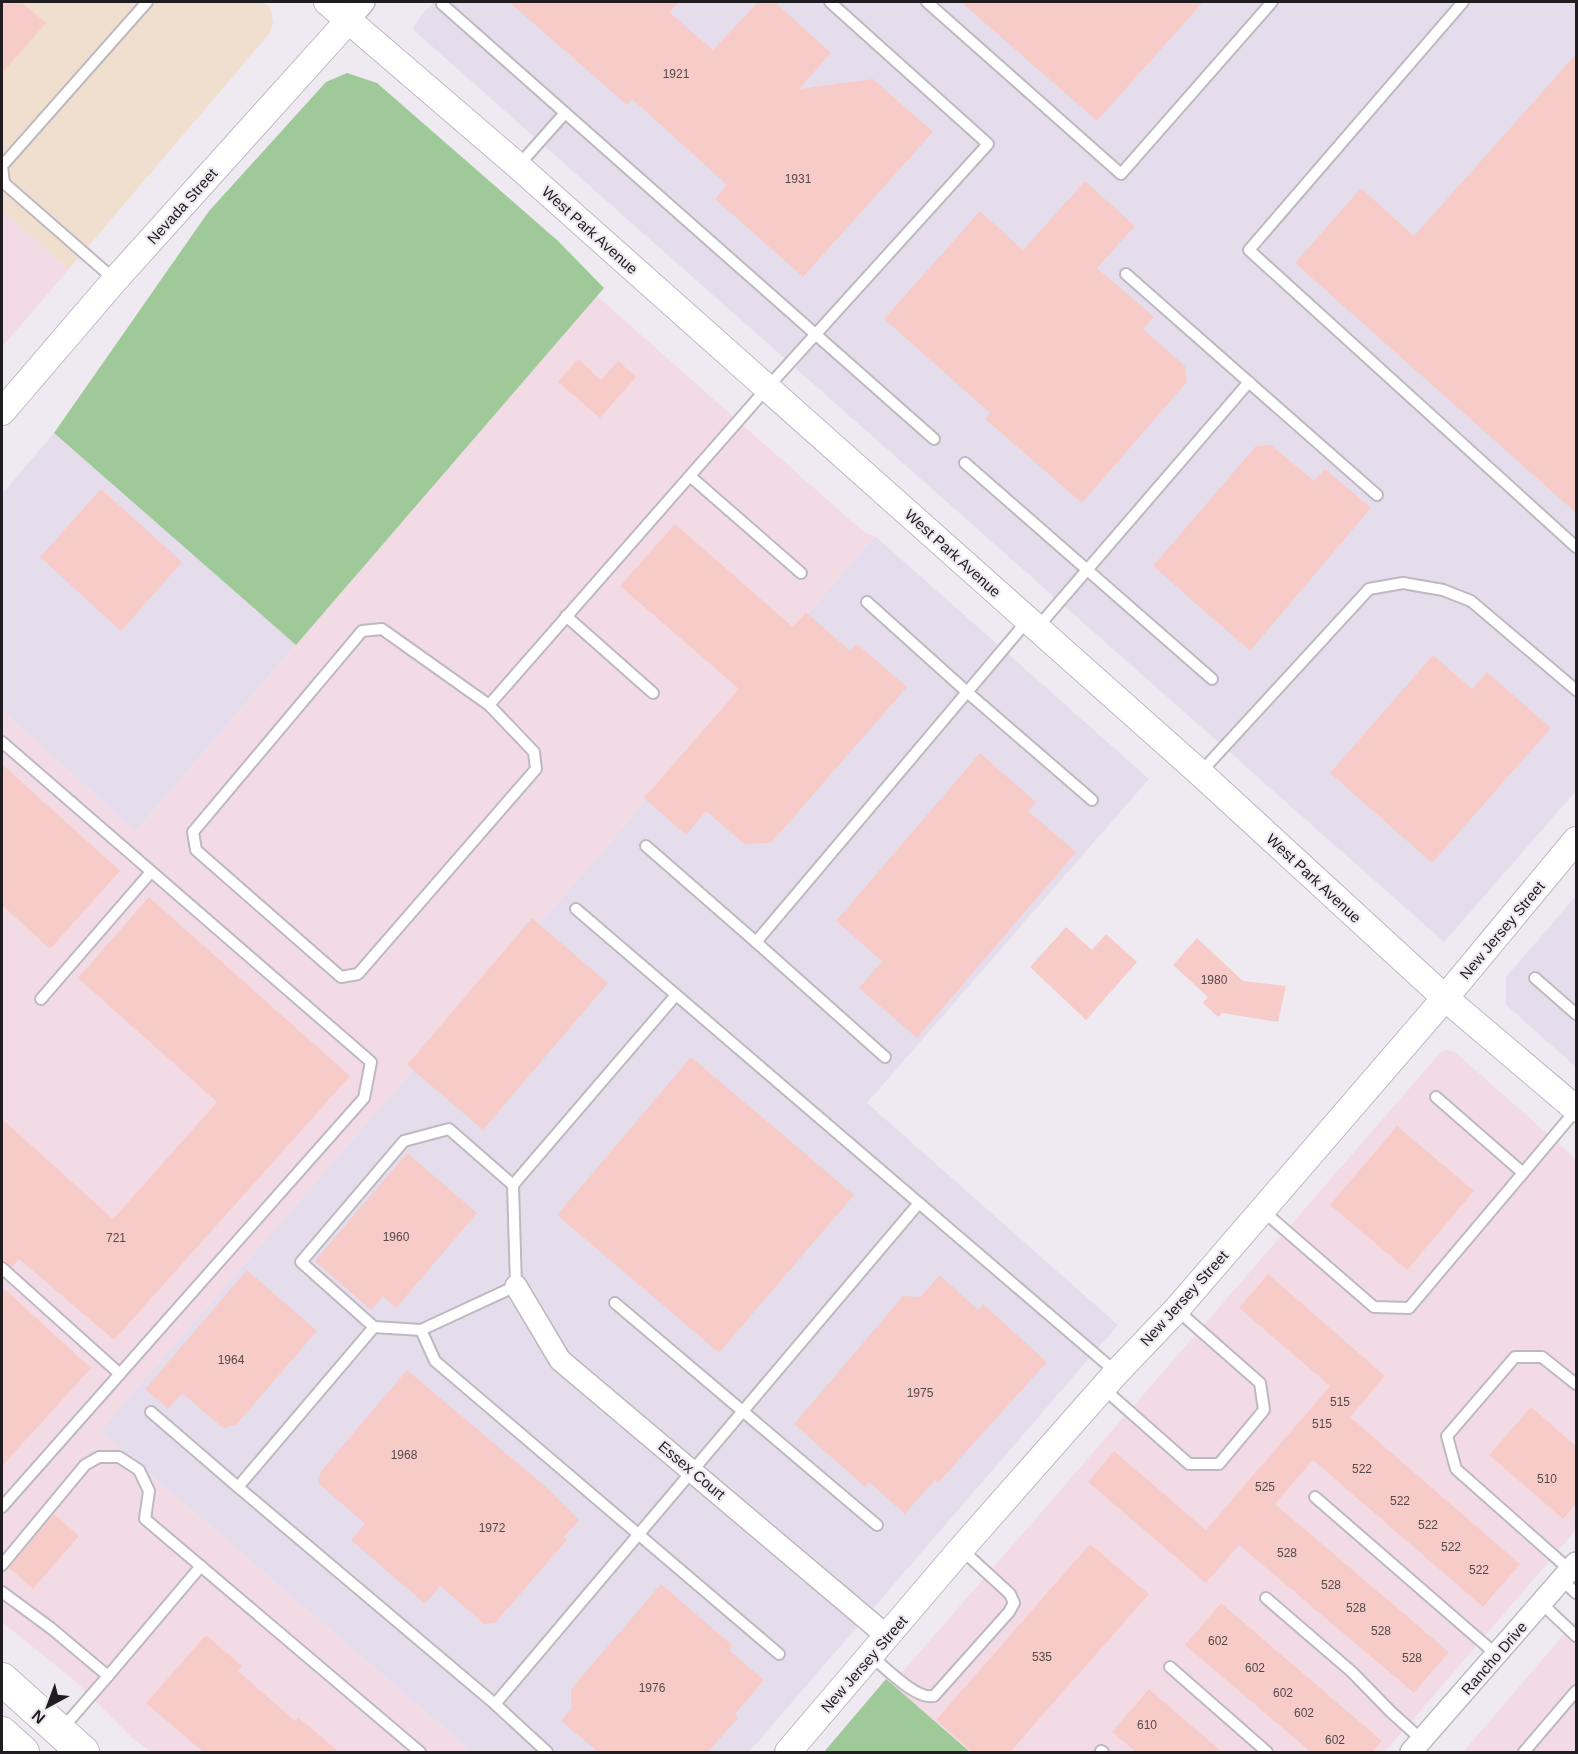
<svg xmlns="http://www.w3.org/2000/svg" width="1578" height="1754" viewBox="0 0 1578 1754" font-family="Arial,sans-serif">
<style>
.commercial{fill:#f3dbe6}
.built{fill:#e6ddec}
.education{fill:#f0dfce}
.green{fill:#9fc999}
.building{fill:#f7ccc8}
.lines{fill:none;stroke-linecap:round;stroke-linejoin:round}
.service-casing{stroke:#beb9c1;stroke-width:14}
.minor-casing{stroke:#beb9c1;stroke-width:24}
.tertiary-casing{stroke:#beb9c1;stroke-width:28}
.primary-casing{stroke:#beb9c1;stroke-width:34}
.service{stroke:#fff;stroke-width:10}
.minor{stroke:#fff;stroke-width:21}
.tertiary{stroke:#fff;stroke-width:26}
.primary{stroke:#fff;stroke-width:32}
.labels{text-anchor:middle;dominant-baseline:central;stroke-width:4.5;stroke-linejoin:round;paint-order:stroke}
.number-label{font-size:12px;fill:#55494a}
.street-label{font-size:15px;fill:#1f1d20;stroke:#efeaf2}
</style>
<rect width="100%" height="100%" fill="#efeaf2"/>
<!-- commercial -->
<g class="commercial">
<path d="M2 210 69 269 2 347Z"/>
<path d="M597 296 865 533 875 536 100 1431 472 1752H151L133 1739 76 1682 2 1622V711L136 831Z"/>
<path d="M1446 1050 1455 1052 1576 1159V1530L1385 1752H970L892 1684 1440 1053Z"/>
<path d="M1576 1620V1752H1463Z"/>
</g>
<!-- built -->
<g class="built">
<path d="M433 2H1576V791L1444 942 418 34 413 29 417 21Z"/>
<path d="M54 433 296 645 136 831 2 711V494Z"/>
<path d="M875 536 1149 779 867 1103 1118 1325 749 1752H472L100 1431Z"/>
<path d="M1576 896V1067L1506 1005V977Z"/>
</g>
<!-- education -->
<path class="education" d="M2 2H263L271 8 273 23 269 34 69 269 2 210Z"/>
<!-- green -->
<g class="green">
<path d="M347 73 377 83 558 241 604 288 296 645 54 433 209 211 326 82Z"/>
<path d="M886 1679 892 1684 970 1752H824Z"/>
</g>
<!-- building -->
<g class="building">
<path d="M2 2H21L46 23 2 73Z"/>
<path d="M509 2H679L669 12 713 50 758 2H775L831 53 799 89 873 79 933 132 803 277 715 199 727 185 632 99 627 105Z"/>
<path d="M961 2H1203L1097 121Z"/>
<path d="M1576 54V513L1295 263 1361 188 1414 236Z"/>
<path d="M1085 181 1135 226 1097 268 1154 317 1143 329 1185 366 1187 382 1082 503 985 419 990 413 884 319 980 211 1023 250Z"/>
<path d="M578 359 601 380 618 361 636 377 600 418 558 382Z"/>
<path d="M1271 445 1314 481 1325 469 1371 508 1250 651 1153 566 1256 446Z"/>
<path d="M101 489 182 562 121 631 40 557Z"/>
<path d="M675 524 793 627 806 612 850 651 857 644 907 687 771 843 744 844 706 811 686 835 644 798 739 689 620 586Z"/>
<path d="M1433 655 1472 689 1487 672 1551 728 1432 863 1330 773Z"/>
<path d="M980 753 1036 802 1028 811 1076 852 917 1038 859 988 882 961 836 921Z"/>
<path d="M2 764 120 871 50 949 2 905Z"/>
<path d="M149 897 350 1076 114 1340 19 1259 12 1267 2 1261V1119L113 1219 217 1102 78 978Z"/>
<path d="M532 918 608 983 483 1130 407 1065Z"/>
<path d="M1066 927 1092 950 1106 934 1137 962 1086 1020 1030 967Z"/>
<path d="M1197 938 1243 981 1286 986 1278 1022 1222 1013 1218 1017 1203 1003 1208 997 1173 965Z"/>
<path d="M691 1057 854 1195 719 1353 557 1215Z"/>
<path d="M1397 1126 1474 1191 1407 1270 1330 1205Z"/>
<path d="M407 1153 477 1213 396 1308 383 1296 371 1310 315 1261Z"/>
<path d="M247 1270 317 1331 236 1425 223 1428 182 1393 168 1409 145 1389Z"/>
<path d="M1268 1274 1385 1376 1350 1417 1520 1564 1483 1607 1313 1460 1275 1504 1449 1652 1414 1693 1239 1545 1206 1583 1088 1482 1114 1451 1206 1530 1330 1386 1239 1308Z"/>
<path d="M940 1275 978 1310 983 1304 1047 1362 938 1483 935 1480 905 1514 869 1482 865 1487 794 1424 903 1296 920 1297Z"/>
<path d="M2 1287 91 1368 2 1466Z"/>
<path d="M407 1370 546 1487 579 1520 564 1537 567 1540 495 1623 484 1624 440 1586 425 1604 351 1540 365 1524 318 1483 321 1471Z"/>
<path d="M1531 1407 1576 1446V1504L1563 1519 1489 1455Z"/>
<path d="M54 1514 79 1536 33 1589 9 1568Z"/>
<path d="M1090 1544 1149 1594 1010 1752H972L936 1720Z"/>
<path d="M661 1584 733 1646 729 1650 764 1680 735 1714 738 1718 708 1752H598L561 1721 571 1709V1689Z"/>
<path d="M1221 1603 1382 1741 1372 1752H1311L1185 1645Z"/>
<path d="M206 1635 242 1666 238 1671 295 1721 298 1717 339 1752H203L146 1703Z"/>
<path d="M1149 1689 1222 1752H1136L1112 1732Z"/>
</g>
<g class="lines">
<!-- service casing -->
<g class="service-casing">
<g id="service">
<path d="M927 2 1121 174 1272 2"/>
<path d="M1463 2 1249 250 1576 547"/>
<path d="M442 4 934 439"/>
<path d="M518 166 565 113"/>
<path d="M1126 274 1377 495"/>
<path d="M115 280 4 183 2 166 147 2"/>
<path d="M965 463 1212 679"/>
<path d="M691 477 801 573"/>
<path d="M867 602 967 692 1092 800"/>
<path d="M566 616 653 693"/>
<path d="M1037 628 1249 382"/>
<path d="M489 705 382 629 362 631 193 832 196 850 341 977 358 974 536 769 534 752 489 705 767 388 988 144 830 2"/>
<path d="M2 742 371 1062 364 1098 2 1507"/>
<path d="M1200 773 1369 589 1403 583 1443 590 1471 601 1576 690"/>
<path d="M646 846 756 942"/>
<path d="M576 909 1116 1372"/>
<path d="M1535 978 1576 1014"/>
<path d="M676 995 513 1185 516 1286 421 1330 374 1327 238 1487 495 1704 919 1203"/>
<path d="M41 999 151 872"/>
<path d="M885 1057 756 942 1028 620"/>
<path d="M1436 1097 1523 1173 1576 1110"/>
<path d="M1262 1210 1374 1307 1409 1308 1523 1173"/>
<path d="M2 1268 120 1374"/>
<path d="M615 1303 877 1525"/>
<path d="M374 1327 301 1262 404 1141 449 1129 513 1185"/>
<path d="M421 1330 435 1361 779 1654"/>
<path d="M1103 1388 1189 1464H1219L1264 1410 1260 1383 1177 1310"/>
<path d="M151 1412 238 1487"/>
<path d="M1315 1497 1497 1655"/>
<path d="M2 1565 85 1465 99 1457H119L139 1470 149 1491 145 1519 420 1752"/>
<path d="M1570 1570 1456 1469 1447 1436 1515 1357H1542L1576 1384"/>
<path d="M1562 1580 1576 1593"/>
<path d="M2 1592 52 1629 108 1676 61 1730"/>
<path d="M1266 1598 1352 1672 1391 1712 1422 1740"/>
<path d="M1541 1603 1576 1636"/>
<path d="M871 1656C886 1668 916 1700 934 1696L1009 1612 1014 1603 1010 1594 961 1549"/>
<path d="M1170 1667 1267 1752"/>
<path d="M108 1676 201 1566"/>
<path d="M495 1704 547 1752"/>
<path d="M1101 1751 1103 1752"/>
<path d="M1524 1752 1576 1691"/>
</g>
</g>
<!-- minor casing -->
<g class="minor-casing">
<g id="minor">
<path d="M348 21 364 2"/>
<path d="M516 1286 560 1360 888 1637"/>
<path d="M1411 1752 1576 1563"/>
</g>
</g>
<!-- tertiary casing -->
<g class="tertiary-casing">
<g id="tertiary">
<path d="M327 2 518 166 1028 620 1200 773 1445 998 1576 1109"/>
<path d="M2 412 115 280 348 21"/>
<path d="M788 1752 961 1549 1116 1373 1177 1309 1445 998 1576 840"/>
</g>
</g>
<!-- primary casing -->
<g class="primary-casing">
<g id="primary">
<path d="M2 1679 83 1752"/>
<path d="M2 1733 23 1752"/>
</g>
</g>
<!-- service -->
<use href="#service" class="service"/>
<!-- minor -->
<use href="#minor" class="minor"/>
<!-- tertiary -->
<use href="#tertiary" class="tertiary"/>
<!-- primary -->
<use href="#primary" class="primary"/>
</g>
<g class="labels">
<!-- number labels -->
<g class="number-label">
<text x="676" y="74">1921</text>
<text x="798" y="179">1931</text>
<text x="1214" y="980">1980</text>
<text x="396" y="1237">1960</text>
<text x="116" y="1238">721</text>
<text x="231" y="1360">1964</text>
<text x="920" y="1393">1975</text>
<text x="1340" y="1402">515</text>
<text x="1322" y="1424">515</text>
<text x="404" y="1455">1968</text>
<text x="1362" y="1469">522</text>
<text x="1547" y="1479">510</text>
<text x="1265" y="1487">525</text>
<text x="1400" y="1501">522</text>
<text x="1428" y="1525">522</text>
<text x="492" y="1528">1972</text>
<text x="1451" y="1547">522</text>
<text x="1287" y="1553">528</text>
<text x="1479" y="1570">522</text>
<text x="1331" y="1585">528</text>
<text x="1356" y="1608">528</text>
<text x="1381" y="1631">528</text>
<text x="1218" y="1641">602</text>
<text x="1042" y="1657">535</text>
<text x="1412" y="1658">528</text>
<text x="1255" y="1668">602</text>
<text x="652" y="1688">1976</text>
<text x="1283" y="1693">602</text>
<text x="1304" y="1713">602</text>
<text x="1147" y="1725">610</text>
<text x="1335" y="1740">602</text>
</g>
<!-- street labels -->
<g class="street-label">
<text transform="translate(182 206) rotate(-48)">Nevada Street</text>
<text transform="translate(590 230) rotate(42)">West Park Avenue</text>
<text transform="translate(953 553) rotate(42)">West Park Avenue</text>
<text transform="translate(1314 878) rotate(43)">West Park Avenue</text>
<text transform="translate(1502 930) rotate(-50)">New Jersey Street</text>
<text transform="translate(1184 1298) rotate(-48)">New Jersey Street</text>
<text transform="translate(692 1470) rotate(40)">Essex Court</text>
<text transform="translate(1494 1658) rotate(-49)">Rancho Drive</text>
<text transform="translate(864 1664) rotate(-49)">New Jersey Street</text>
</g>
</g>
<!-- border -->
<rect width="1578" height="1754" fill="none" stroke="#1f1d20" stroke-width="6"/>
<!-- north arrow -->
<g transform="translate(48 1706) rotate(221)" stroke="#efeaf2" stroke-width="4.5" paint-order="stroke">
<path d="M0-4.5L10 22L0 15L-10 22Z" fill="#1f1d20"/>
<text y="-9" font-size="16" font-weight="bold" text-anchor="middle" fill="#1f1d20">N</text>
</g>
</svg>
